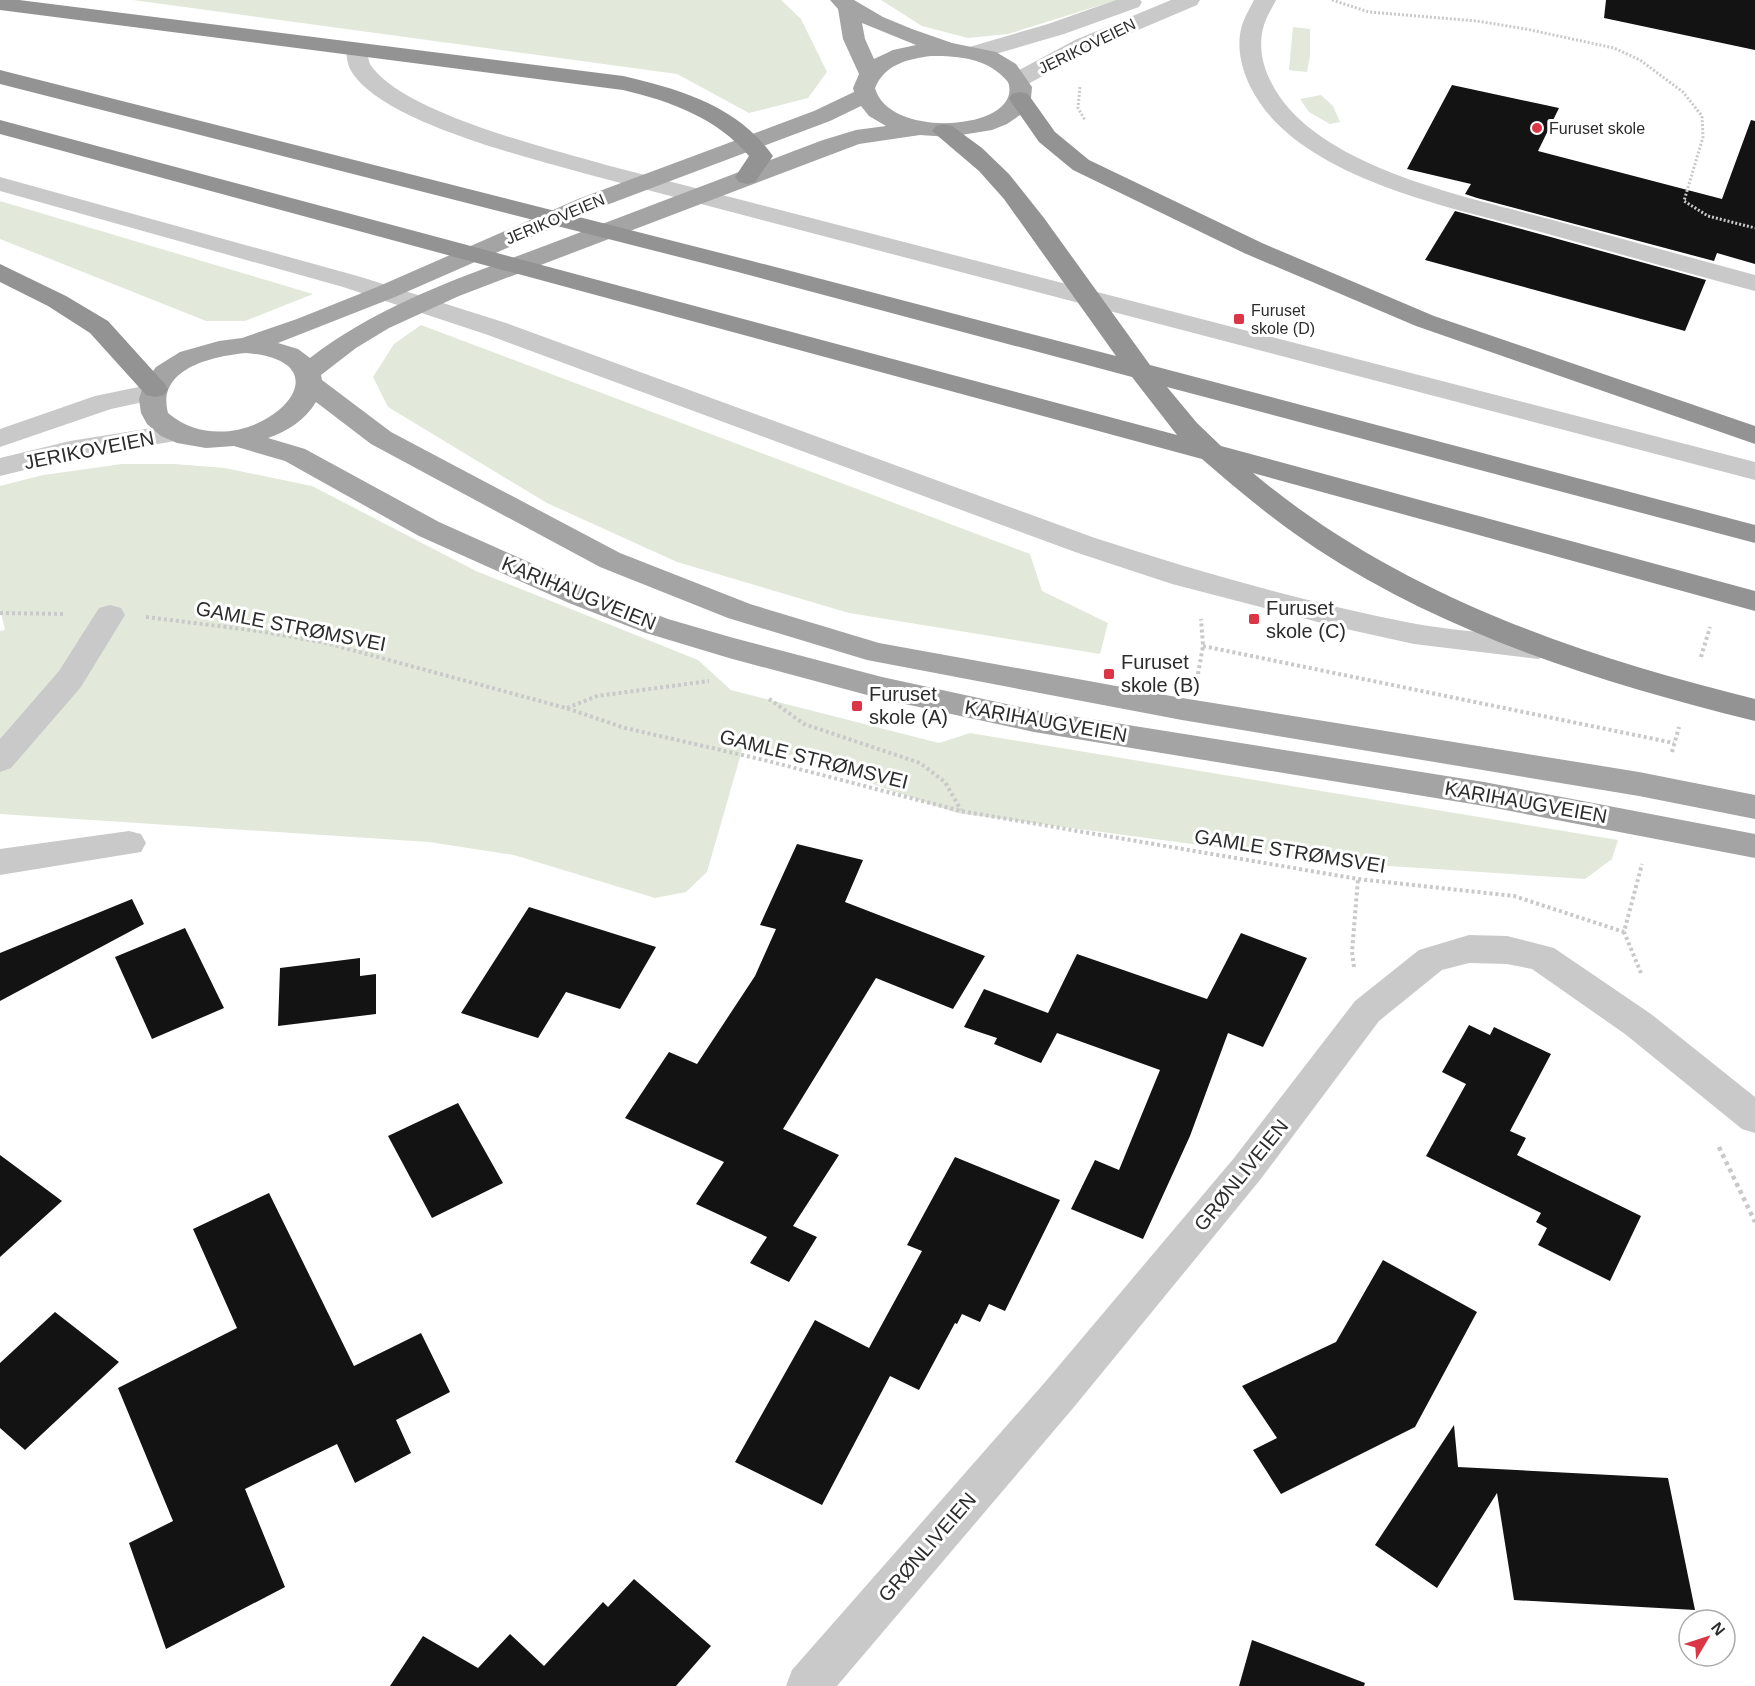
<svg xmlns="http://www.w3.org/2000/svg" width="1755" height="1686" viewBox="0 0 1755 1686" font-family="Arial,sans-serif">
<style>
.green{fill:#e2e9da}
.building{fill:#131313}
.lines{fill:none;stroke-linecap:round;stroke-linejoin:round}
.path-far2{stroke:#c9c9c9;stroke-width:3;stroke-dasharray:2 2;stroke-linecap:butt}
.path-far1{stroke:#c9c9c9;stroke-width:4;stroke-dasharray:3 3;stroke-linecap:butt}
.path{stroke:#c9c9c9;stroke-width:4.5;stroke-dasharray:4 4;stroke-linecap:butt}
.minor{fill:#c9c9c9;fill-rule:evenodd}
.major{fill:#a4a4a4;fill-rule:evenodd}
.highway{fill:#939393;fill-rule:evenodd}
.poi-dot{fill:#dc3546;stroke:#fff;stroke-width:2}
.labels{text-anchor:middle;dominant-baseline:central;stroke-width:6;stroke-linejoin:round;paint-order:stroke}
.far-street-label{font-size:16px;fill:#2c2c2c;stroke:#fff}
.far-poi-label{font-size:16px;fill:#2c2c2c;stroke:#fff;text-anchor:start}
.street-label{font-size:20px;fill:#2c2c2c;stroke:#fff}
.poi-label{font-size:20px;fill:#2c2c2c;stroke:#fff;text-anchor:start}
</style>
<rect width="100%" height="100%" fill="#fff"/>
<!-- green -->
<g class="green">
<path d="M133 0H781L801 19 827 72 808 98 749 113 677 74Z"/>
<path d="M881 0H1117L1008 34 968 38 922 26Z"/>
<path d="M1293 27 1310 29V56L1307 72 1289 70Z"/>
<path d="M1321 95 1333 106 1340 122 1330 124 1309 112 1300 99Z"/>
<path d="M0 201 313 294 245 321H206L0 239Z"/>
<path d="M421 325 1030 554 1042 591 1108 623 1100 654 849 613 677 562 547 503 388 407 373 377 394 344Z"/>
<path d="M122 464H175L225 468 312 486 476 571 698 660 731 690 939 743 970 733 1618 840 1612 859 1585 879 1329 862 957 813 745 740 707 872 686 892 655 898 514 855 429 842 0 814V631L5 630 0 609V486L43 475Z"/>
</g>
<!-- building -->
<g class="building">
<path d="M1606 0H1755V50L1604 18Z"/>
<path d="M1452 85 1559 108 1538 151 1722 199 1751 120 1755 121V264L1717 253 1714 261 1477 198 1465 194 1471 184 1407 169Z"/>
<path d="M1455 211 1547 236 1706 280 1685 331 1425 260Z"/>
<path d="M797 844 863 860 845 902 985 956 953 1009 876 978 783 1129 839 1155 793 1226 817 1237 789 1282 750 1263 767 1237 696 1204 724 1162 625 1118 669 1052 697 1064 755 976 776 929 760 925Z"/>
<path d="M132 899 144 924 0 1001V953Z"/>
<path d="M529 907 656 947 620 1009 566 992 538 1038 461 1013Z"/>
<path d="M185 928 224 1008 152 1039 115 957Z"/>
<path d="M1241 933 1307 958 1263 1047 1228 1033 1190 1136 1143 1239 1071 1209 1095 1160 1119 1170 1160 1070 1057 1033 1041 1063 994 1044 997 1038 964 1027 984 989 1048 1013 1077 954 1207 999Z"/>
<path d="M360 958V976L376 974V1014L278 1026 280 968Z"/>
<path d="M1469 1025 1490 1035 1494 1027 1551 1054 1510 1131 1526 1138 1517 1155 1641 1216 1610 1281 1538 1245 1547 1228 1536 1222 1541 1213 1426 1156 1466 1084 1442 1072Z"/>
<path d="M458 1103 503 1183 432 1218 388 1136Z"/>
<path d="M0 1155 62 1201 0 1257Z"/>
<path d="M955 1157 1060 1200 1005 1311 989 1304 980 1322 962 1314 957 1324 955 1323 919 1390 890 1376 822 1505 735 1462 815 1320 869 1348 922 1251 907 1245Z"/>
<path d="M269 1193 354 1366 421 1333 450 1392 396 1420 411 1453 355 1483 337 1444 245 1489 285 1587 166 1649 129 1543 173 1521 118 1388 237 1328 193 1229Z"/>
<path d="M1383 1260 1477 1312 1415 1427 1281 1494 1253 1450 1277 1438 1242 1386 1336 1342Z"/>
<path d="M55 1312 119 1362 25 1450 0 1428V1363Z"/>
<path d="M1454 1425 1458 1467 1668 1478 1695 1610 1514 1600 1497 1493 1437 1588 1375 1545Z"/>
<path d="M634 1579 711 1646 676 1686H390L423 1636 478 1668 510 1634 544 1666 603 1602 608 1607Z"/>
<path d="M1252 1640 1365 1683 1364 1686H1239Z"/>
</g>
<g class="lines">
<!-- path-far2 -->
<g class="path-far2">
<path d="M1332 0 1369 12 1477 21 1526 29 1614 48 1640 60 1683 92 1702 116 1703 137 1684 201 1708 216 1755 228"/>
<path d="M1080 87 1078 108 1085 120"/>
</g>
<!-- path-far1 -->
<g class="path-far1">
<path d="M0 613 63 614"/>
<path d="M146 617 259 631 326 643 566 708 625 728 764 760 961 811 1358 879 1514 896 1624 932"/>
<path d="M1203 646 1674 743"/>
<path d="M1701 657 1710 627"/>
<path d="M1198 674 1203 646 1201 619"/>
<path d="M769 699 804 724 920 763 945 782 961 810"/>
<path d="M567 708 597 696 709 681"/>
<path d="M1672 752 1679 727"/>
<path d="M1354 967 1352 952 1358 879"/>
<path d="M1641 973 1624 932 1642 864"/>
</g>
<!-- path -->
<path class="path" d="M1719 1147 1755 1222"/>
<!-- minor -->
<g class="minor">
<path d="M1116 0H1140L1142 2 1139 7 1064 34 982 58 974 60 966 58 963 53 966 48 1048 24Z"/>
<path d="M1171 0H1200L1197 5 1091 50 1026 85 1018 87 1010 85 1007 80 1010 75 1075 40Z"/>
<path d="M1254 0H1276C1272 8 1267 16 1264 25 1258 44 1262 65 1271 82 1313 167 1465 196 1549 219 1618 238 1686 256 1755 275V291C1686 273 1617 253 1548 234 1457 208 1295 180 1250 86 1241 67 1236 46 1242 25 1245 16 1250 8 1254 0Z"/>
<path d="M357 44 365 46C369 53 367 61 372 67 408 115 552 149 610 166L1755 462V480L594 176C535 159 379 123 350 69 347 63 347 57 346 51L349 46Z"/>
<path d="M0 177 361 277 506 323 1095 538C1199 572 1304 602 1411 623 1453 631 1496 633 1538 637L1549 641 1553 648 1549 655 1538 659 1414 644 1337 627 1172 584 1075 552 488 335 343 287 0 191Z"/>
<path d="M153 384 162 386 166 392 162 398 111 409 0 447V429L95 396Z"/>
<path d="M177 424 187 427 191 433 187 439 70 459 0 476V458L70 441Z"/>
<path d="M110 605 121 608 125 615 81 687 11 768 0 772V739L59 671 99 608Z"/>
<path d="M129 831 141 834 146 843 141 852 0 875V849Z"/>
<path d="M1469 935 1507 936 1554 948 1651 1014 1755 1097V1133L1742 1129 1625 1034 1532 969 1507 964 1469 963 1442 970 1379 1021 1260 1180 1074 1407 837 1686H786L792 1670 1046 1381 1234 1158 1355 1001 1419 950Z"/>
</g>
<!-- major -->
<path class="major" d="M830 0H854L883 17 912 29 952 43 996 52 1016 64 1032 87 1031 98 1020 115 1007 124 992 130 949 137 920 135 859 144 459 296 389 328 356 348 321 375 322 380 391 432 620 553 750 604 879 643 1182 698 1639 772 1755 795V819L1639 796 1182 720 867 660 728 618 600 567 371 444 316 402C305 420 288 431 268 438L305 449 439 522 589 589 668 619 730 637 882 677 1034 710 1484 782 1755 834V858L1484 806 1034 732 882 699 729 658 646 633 569 603 419 536 285 461 234 446 206 448 177 443 161 436 147 424 141 413 139 399 144 383 156 367 180 352 219 341 242 338 297 319 377 287 578 199 814 111 854 92 853 88 859 74 843 39 838 9ZM862 23 916 45 893 50 874 59 865 39ZM931 56C960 56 988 58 1008 82 1025 130 889 141 875 88 885 64 908 59 931 56ZM861 106 869 116 886 126 856 130 823 140C731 175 639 210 547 245 465 276 380 304 310 358L298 349 278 343 395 297 596 209 830 121ZM246 353C366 363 240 475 168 413 156 368 214 356 246 353Z"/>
<!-- highway -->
<g class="highway">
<path d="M0 0H19L623 76C679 89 738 106 773 156L755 182 747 184 739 182 735 177 749 156C717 118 670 101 623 90L0 10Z"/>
<path d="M0 70 752 261 1116 356 1004 199 979 171 932 131 936 126 944 124 952 126 982 148 1009 174 1044 218 1150 365 1755 525V543L1167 387 1197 423 1221 446 1755 591V611L1253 473C1396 593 1576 655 1755 699V721C1602 683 1450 636 1317 549 1276 522 1239 491 1202 459L0 134V120L1177 435 1132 377 734 271 0 84Z"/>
<path d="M1020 92 1028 94 1055 132 1089 160 1262 243 1434 316 1755 426V444L1416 326 1244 253 1073 170 1039 142 1009 99 1012 94Z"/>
<path d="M0 264 66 296 108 321 164 383 168 389 164 395 155 397 146 395 90 333 48 306 0 282Z"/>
</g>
</g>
<!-- markers -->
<g class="poi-dot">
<circle cx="1537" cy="128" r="6"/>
<rect x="1233" y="313" width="12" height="12" rx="3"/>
<rect x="1248" y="613" width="12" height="12" rx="3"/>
<rect x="1103" y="668" width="12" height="12" rx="3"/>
<rect x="851" y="700" width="12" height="12" rx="3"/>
</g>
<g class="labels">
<!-- far-street labels -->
<g class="far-street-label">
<text transform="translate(1087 46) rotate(-26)">JERIKOVEIEN</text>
<text transform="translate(555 219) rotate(-23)">JERIKOVEIEN</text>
</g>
<!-- far-poi labels -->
<g class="far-poi-label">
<text x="1549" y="128">Furuset skole</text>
<text x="1251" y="310">Furuset<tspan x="1251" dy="18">skole (D)</tspan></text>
</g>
<!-- street labels -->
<g class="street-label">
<text transform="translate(89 450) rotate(-11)">JERIKOVEIEN</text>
<text transform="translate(579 593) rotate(22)">KARIHAUGVEIEN</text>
<text transform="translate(291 626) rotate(11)">GAMLE STRØMSVEI</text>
<text transform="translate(1046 721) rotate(10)">KARIHAUGVEIEN</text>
<text transform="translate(814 759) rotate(14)">GAMLE STRØMSVEI</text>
<text transform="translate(1526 802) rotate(10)">KARIHAUGVEIEN</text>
<text transform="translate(1290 851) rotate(9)">GAMLE STRØMSVEI</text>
<text transform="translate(1241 1175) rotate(-51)">GRØNLIVEIEN</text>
<text transform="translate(927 1547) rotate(-49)">GRØNLIVEIEN</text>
</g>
<!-- poi labels -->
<g class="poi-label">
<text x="1266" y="608">Furuset<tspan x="1266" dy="23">skole (C)</tspan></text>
<text x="1121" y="662">Furuset<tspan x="1121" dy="23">skole (B)</tspan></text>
<text x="869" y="694">Furuset<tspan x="869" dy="23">skole (A)</tspan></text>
</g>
</g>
<!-- north arrow -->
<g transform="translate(1707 1638) rotate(51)"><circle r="28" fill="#ffffff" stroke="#ababab" stroke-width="1.5"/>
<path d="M0-4.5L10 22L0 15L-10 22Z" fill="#dc3546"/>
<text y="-9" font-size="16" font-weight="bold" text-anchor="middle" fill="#2c2c2c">N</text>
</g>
</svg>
